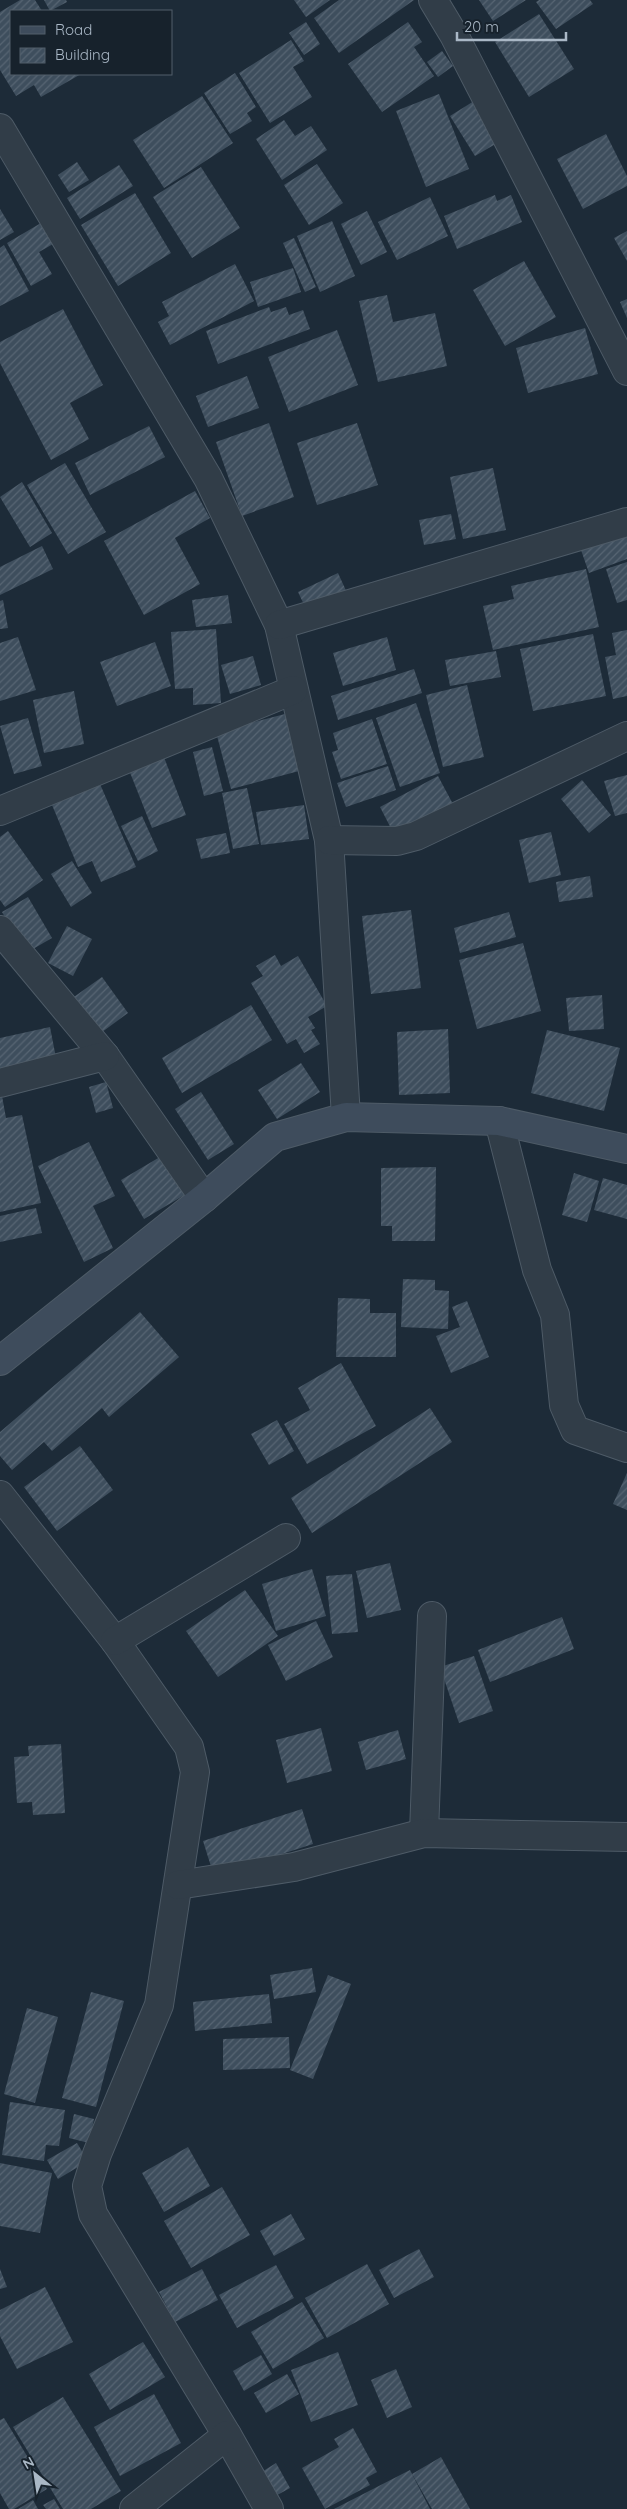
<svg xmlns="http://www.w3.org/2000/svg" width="627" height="2509" viewBox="0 0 627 2509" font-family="Quicksand,sans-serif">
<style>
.building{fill:url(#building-hatch)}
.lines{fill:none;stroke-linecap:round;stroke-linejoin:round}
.street-casing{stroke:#4e5b67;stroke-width:30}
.secondary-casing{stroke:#4e5b67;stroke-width:30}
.street{stroke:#313d48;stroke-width:28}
.secondary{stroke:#3e4c5c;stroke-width:28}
</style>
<defs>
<pattern id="building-hatch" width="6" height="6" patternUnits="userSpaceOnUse" patternTransform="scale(1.25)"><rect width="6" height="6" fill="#3e4e5d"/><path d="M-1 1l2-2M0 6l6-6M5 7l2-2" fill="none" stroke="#576573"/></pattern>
</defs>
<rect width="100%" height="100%" fill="#1d2b38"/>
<!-- building -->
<g class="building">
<path d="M20 0H35L42 11H11V74H81L41 97 34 85 16 96 0 70V12Z"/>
<path d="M44 0H66L67 2 50 11Z"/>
<path d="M294 0H330L306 17Z"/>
<path d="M339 0H414L339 53 314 18Z"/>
<path d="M479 0H526L493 21Z"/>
<path d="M539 0H590L593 4 556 29 536 2Z"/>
<path d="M539 14 574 69 529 97 495 42Z"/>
<path d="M306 22 320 44 304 55 289 33Z"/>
<path d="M408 22 422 42 414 47 434 76 382 112 348 64Z"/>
<path d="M291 40 304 61 293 67 312 97 270 123 239 73Z"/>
<path d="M442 51 453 66 438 77 427 62Z"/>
<path d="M235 73 256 107 247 113 252 121 230 134 204 93Z"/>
<path d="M439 94 469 169 426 187 396 111Z"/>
<path d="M202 96 233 143 164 188 133 140Z"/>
<path d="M474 101 499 142 475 156 450 116Z"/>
<path d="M284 120 295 136 311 126 327 150 282 180 256 139Z"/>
<path d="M606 134 627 176V186L583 209 557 159Z"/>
<path d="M77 162 89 180 69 192 58 175Z"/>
<path d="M317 164 343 203 309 225 284 185Z"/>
<path d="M119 165 133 186 80 219 67 198Z"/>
<path d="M201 167 240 228 192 258 153 197Z"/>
<path d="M135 193 171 253 118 286 81 225Z"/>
<path d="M495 195 497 201 511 195 522 222 457 249 444 216Z"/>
<path d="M430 197 448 236 397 260 378 222Z"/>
<path d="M0 209 14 232 0 240Z"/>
<path d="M367 211 387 252 361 265 341 224Z"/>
<path d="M332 221 355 276 320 292 297 236Z"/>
<path d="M41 223 53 244 39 252 52 274 31 286 7 243Z"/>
<path d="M627 231V261L614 238Z"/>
<path d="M294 238 316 287 305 292 283 243Z"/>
<path d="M4 245 29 291 0 306V248Z"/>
<path d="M524 261 556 317 505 346 473 290Z"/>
<path d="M235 264 254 301 170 345 158 322 169 316 162 302Z"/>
<path d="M293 268 301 292 258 307 250 282Z"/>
<path d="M387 295 393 322 435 313 447 366 378 382 359 301Z"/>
<path d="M627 299V318L620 302Z"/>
<path d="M269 307 271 312 286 307 289 315 303 310 310 329 218 364 206 331Z"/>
<path d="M63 309 103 385 70 403 89 439 51 460 0 363V342Z"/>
<path d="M585 328 598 374 528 393 516 348Z"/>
<path d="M337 330 358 385 289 412 268 357Z"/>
<path d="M247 376 259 408 208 427 196 396Z"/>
<path d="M269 423 294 497 242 516 216 442Z"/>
<path d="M357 423 378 485 317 505 297 443Z"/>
<path d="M149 426 165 457 90 495 75 463Z"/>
<path d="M65 463 106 532 68 554 27 485Z"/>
<path d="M493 468 506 530 463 539 450 477Z"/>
<path d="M22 482 52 533 30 547 0 497Z"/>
<path d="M195 491 210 518 175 538 200 584 144 615 104 541Z"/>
<path d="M451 514 456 539 424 545 419 520Z"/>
<path d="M627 533V559L589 573 581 550Z"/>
<path d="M42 546 53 569 0 595V567Z"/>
<path d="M627 562V600L617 603 606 569Z"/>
<path d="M586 569 599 627 493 650 483 606 514 599 511 586Z"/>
<path d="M338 573 348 595 308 613 298 592Z"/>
<path d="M228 595 232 623 196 627 192 600Z"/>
<path d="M3 600 8 628 0 629V601Z"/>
<path d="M216 629 221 703 193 705V688L175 689 171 632Z"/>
<path d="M627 630V696L613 699 605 657 616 655 612 633Z"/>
<path d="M593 634 606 696 533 711 520 649Z"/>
<path d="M18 637 36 690 0 701V643Z"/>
<path d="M387 637 396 670 343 686 333 653Z"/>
<path d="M155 642 171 686 117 706 100 662Z"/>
<path d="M496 651 501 677 450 686 445 660Z"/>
<path d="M253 656 261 685 230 694 221 665Z"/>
<path d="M414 669 422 693 338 720 331 696Z"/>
<path d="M467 685 484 757 443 767 426 695Z"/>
<path d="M74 691 84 744 44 753 33 700Z"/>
<path d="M416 703 440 773 400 787 376 718Z"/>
<path d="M285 714 299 771 231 789 216 732Z"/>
<path d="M28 718 42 766 14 774 0 726Z"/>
<path d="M372 719 387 764 341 779 332 752 338 750 333 733Z"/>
<path d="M212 747 223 791 204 796 193 752Z"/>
<path d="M162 752 186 815 152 828 127 765Z"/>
<path d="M388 766 396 790 346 807 337 783Z"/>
<path d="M627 775V813L615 816 604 781Z"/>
<path d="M438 776 454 806 396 838 380 807Z"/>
<path d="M582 780 611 815 589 833 561 799Z"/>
<path d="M100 784 136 867 101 882 92 861 78 867 52 805Z"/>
<path d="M247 788 259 844 233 849 222 793Z"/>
<path d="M304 805 309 839 261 845 256 812Z"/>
<path d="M142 816 158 851 138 861 121 826Z"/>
<path d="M8 831 43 880 5 907 0 900V837Z"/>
<path d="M551 832 561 875 529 883 519 840Z"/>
<path d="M226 833 230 853 201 859 196 839Z"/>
<path d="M72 861 92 893 71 907 51 874Z"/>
<path d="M590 876 593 897 559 902 556 882Z"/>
<path d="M28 897 52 938 26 953 2 912Z"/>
<path d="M411 910 421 988 371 994 362 916Z"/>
<path d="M509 912 516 937 460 953 454 928Z"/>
<path d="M67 926 92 939 73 976 48 963Z"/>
<path d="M523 943 541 1011 477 1029 459 960Z"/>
<path d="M275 955 281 966 298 956 327 1006 308 1017 315 1028 311 1030 320 1044 304 1053 296 1039 287 1044 251 983 263 976 256 966Z"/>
<path d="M102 977 128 1013 98 1035 71 999Z"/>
<path d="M602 995 604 1029 569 1031 566 998Z"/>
<path d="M251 1005 272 1040 182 1093 162 1058Z"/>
<path d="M50 1027 57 1063 0 1075V1038Z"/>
<path d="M448 1029 450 1093 399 1095 397 1032Z"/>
<path d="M547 1030 620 1048 604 1111 531 1093Z"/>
<path d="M301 1063 320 1092 277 1119 258 1090Z"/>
<path d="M106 1082 113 1108 96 1113 89 1087Z"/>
<path d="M201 1092 234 1144 208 1160 175 1109Z"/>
<path d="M0 1096H2L6 1118 22 1115 41 1203 0 1212Z"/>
<path d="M89 1142 115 1196 93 1206 113 1248 84 1262 38 1166Z"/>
<path d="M170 1151 193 1190 144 1219 121 1180Z"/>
<path d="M436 1167 435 1241H392V1226H381V1168Z"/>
<path d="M574 1173 599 1181 587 1222 562 1215Z"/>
<path d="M603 1178 627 1185V1219L594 1210Z"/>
<path d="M36 1208 42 1233 0 1242V1216Z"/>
<path d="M403 1279 435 1280V1290L449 1291 448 1329 401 1327Z"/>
<path d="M338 1298 370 1299V1313H396V1357H336Z"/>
<path d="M467 1301 489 1357 451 1373 436 1336 460 1327 452 1307Z"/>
<path d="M140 1312 179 1357 109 1417 102 1408 52 1451 44 1442 12 1470 0 1456V1432Z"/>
<path d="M341 1363 376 1426 307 1464 284 1424 310 1410 298 1388Z"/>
<path d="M430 1408 452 1442 312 1533 291 1498Z"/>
<path d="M277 1420 294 1451 269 1465 251 1434Z"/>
<path d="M80 1446 113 1490 57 1531 24 1487Z"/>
<path d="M627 1473V1510L613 1504Z"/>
<path d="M390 1563 401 1610 367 1618 356 1571Z"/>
<path d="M312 1569 326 1616 276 1631 262 1584Z"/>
<path d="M352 1574 358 1632 332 1634 326 1576Z"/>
<path d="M245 1590 278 1636 218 1677 186 1631Z"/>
<path d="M562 1617 574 1649 490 1682 478 1650Z"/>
<path d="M316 1621 333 1657 286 1681 268 1645Z"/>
<path d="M474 1656 493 1711 459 1723 440 1667Z"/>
<path d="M321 1728 332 1771 287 1783 276 1740Z"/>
<path d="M398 1730 406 1759 366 1770 358 1742Z"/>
<path d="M61 1744 65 1813 33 1815 32 1802 17 1803 14 1757 29 1756 28 1746Z"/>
<path d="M302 1809 313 1844 214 1876 203 1841Z"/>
<path d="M312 1968 316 1992 274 1999 270 1975Z"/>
<path d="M328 1975 351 1984 313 2079 290 2070Z"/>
<path d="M91 1992 124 2001 96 2107 62 2098Z"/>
<path d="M269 1994 272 2023 195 2031 193 2002Z"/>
<path d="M27 2008 58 2017 35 2103 4 2094Z"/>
<path d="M289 2037 290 2068 223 2070V2039Z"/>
<path d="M10 2102 65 2110 59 2146 46 2145 44 2161 2 2155Z"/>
<path d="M74 2114 94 2119 89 2143 69 2138Z"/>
<path d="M77 2143 88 2161 58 2179 47 2160Z"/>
<path d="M188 2147 210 2186 164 2212 142 2173Z"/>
<path d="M0 2163 52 2173 40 2233 0 2226Z"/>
<path d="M222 2187 250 2235 191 2268 164 2221Z"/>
<path d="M291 2214 305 2239 274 2256 260 2231Z"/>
<path d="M419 2249 434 2277 394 2298 379 2270Z"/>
<path d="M367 2264 389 2304 327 2338 305 2298Z"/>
<path d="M276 2265 294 2298 237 2328 219 2295Z"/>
<path d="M0 2269 7 2287 0 2289Z"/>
<path d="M202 2269 218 2300 175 2322 159 2292Z"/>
<path d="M45 2287 73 2342 17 2369 0 2336V2310Z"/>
<path d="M302 2302 324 2338 273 2369 251 2332Z"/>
<path d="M143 2342 165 2377 110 2410 89 2374Z"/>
<path d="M338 2352 358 2405 311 2422 291 2370Z"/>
<path d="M261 2355 272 2374 244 2391 233 2371Z"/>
<path d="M396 2369 412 2407 387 2418 371 2380Z"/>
<path d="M287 2374 299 2394 266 2413 254 2393Z"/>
<path d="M154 2394 181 2443 120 2476 94 2427Z"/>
<path d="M63 2397 121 2491 91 2509H63L13 2427Z"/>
<path d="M4 2418 47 2489 14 2509H9L0 2493V2420Z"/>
<path d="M353 2428 377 2472 366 2478 370 2485 325 2509 302 2468 339 2447 334 2439Z"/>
<path d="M441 2457 470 2509H432L412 2474Z"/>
<path d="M276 2463 290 2488 270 2499 257 2475Z"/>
<path d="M410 2470 430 2509H334Z"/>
<path d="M54 2499 60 2509H46L43 2505Z"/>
<path d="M33 2500 38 2509H18Z"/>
</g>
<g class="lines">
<!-- street casing -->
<g class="street-casing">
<g id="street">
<path d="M433 0 454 35 627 371"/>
<path d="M0 128 208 478 279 625 329 840 346 1117"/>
<path d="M279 625 627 522"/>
<path d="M0 811 293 690"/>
<path d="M329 840 397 841 416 836 627 736"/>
<path d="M0 930 105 1056 204 1198"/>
<path d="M0 1083 105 1056"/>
<path d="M499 1121 537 1270 555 1315 564 1405 575 1430 627 1448"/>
<path d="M0 1495 115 1641 189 1747 195 1772 159 2005 97 2154 87 2186 93 2214 227 2435 269 2509"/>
<path d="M115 1641 286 1538"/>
<path d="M424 1833 432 1616"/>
<path d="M178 1885 294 1867 424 1833 627 1837"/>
<path d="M134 2509 227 2435"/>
</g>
</g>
<!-- secondary casing -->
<g class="secondary-casing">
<path id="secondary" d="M0 1361 204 1198 275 1137 346 1117 499 1121 627 1149"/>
</g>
<!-- street -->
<use href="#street" class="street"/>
<!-- secondary -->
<use href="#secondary" class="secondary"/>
</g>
<!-- legend -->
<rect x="10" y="10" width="162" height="65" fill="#17222c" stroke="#525e6a"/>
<rect x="20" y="26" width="25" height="8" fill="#3e4c5c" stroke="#525e6a"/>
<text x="55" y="35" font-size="15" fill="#aab8c6">Road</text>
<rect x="20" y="48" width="25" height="15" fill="url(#building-hatch)" stroke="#525e6a"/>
<text x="55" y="60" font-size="15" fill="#aab8c6">Building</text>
<!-- north arrow -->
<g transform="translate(35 2474) rotate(330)" stroke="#17222c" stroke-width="4" paint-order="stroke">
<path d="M0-4L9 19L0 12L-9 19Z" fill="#aab8c6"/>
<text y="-8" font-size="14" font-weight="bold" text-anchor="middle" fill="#aab8c6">N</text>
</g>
<!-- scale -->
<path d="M457 32v8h109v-8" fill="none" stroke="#aab8c6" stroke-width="2.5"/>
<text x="464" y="32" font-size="15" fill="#aab8c6" stroke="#17222c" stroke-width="4" paint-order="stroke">20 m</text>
</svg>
